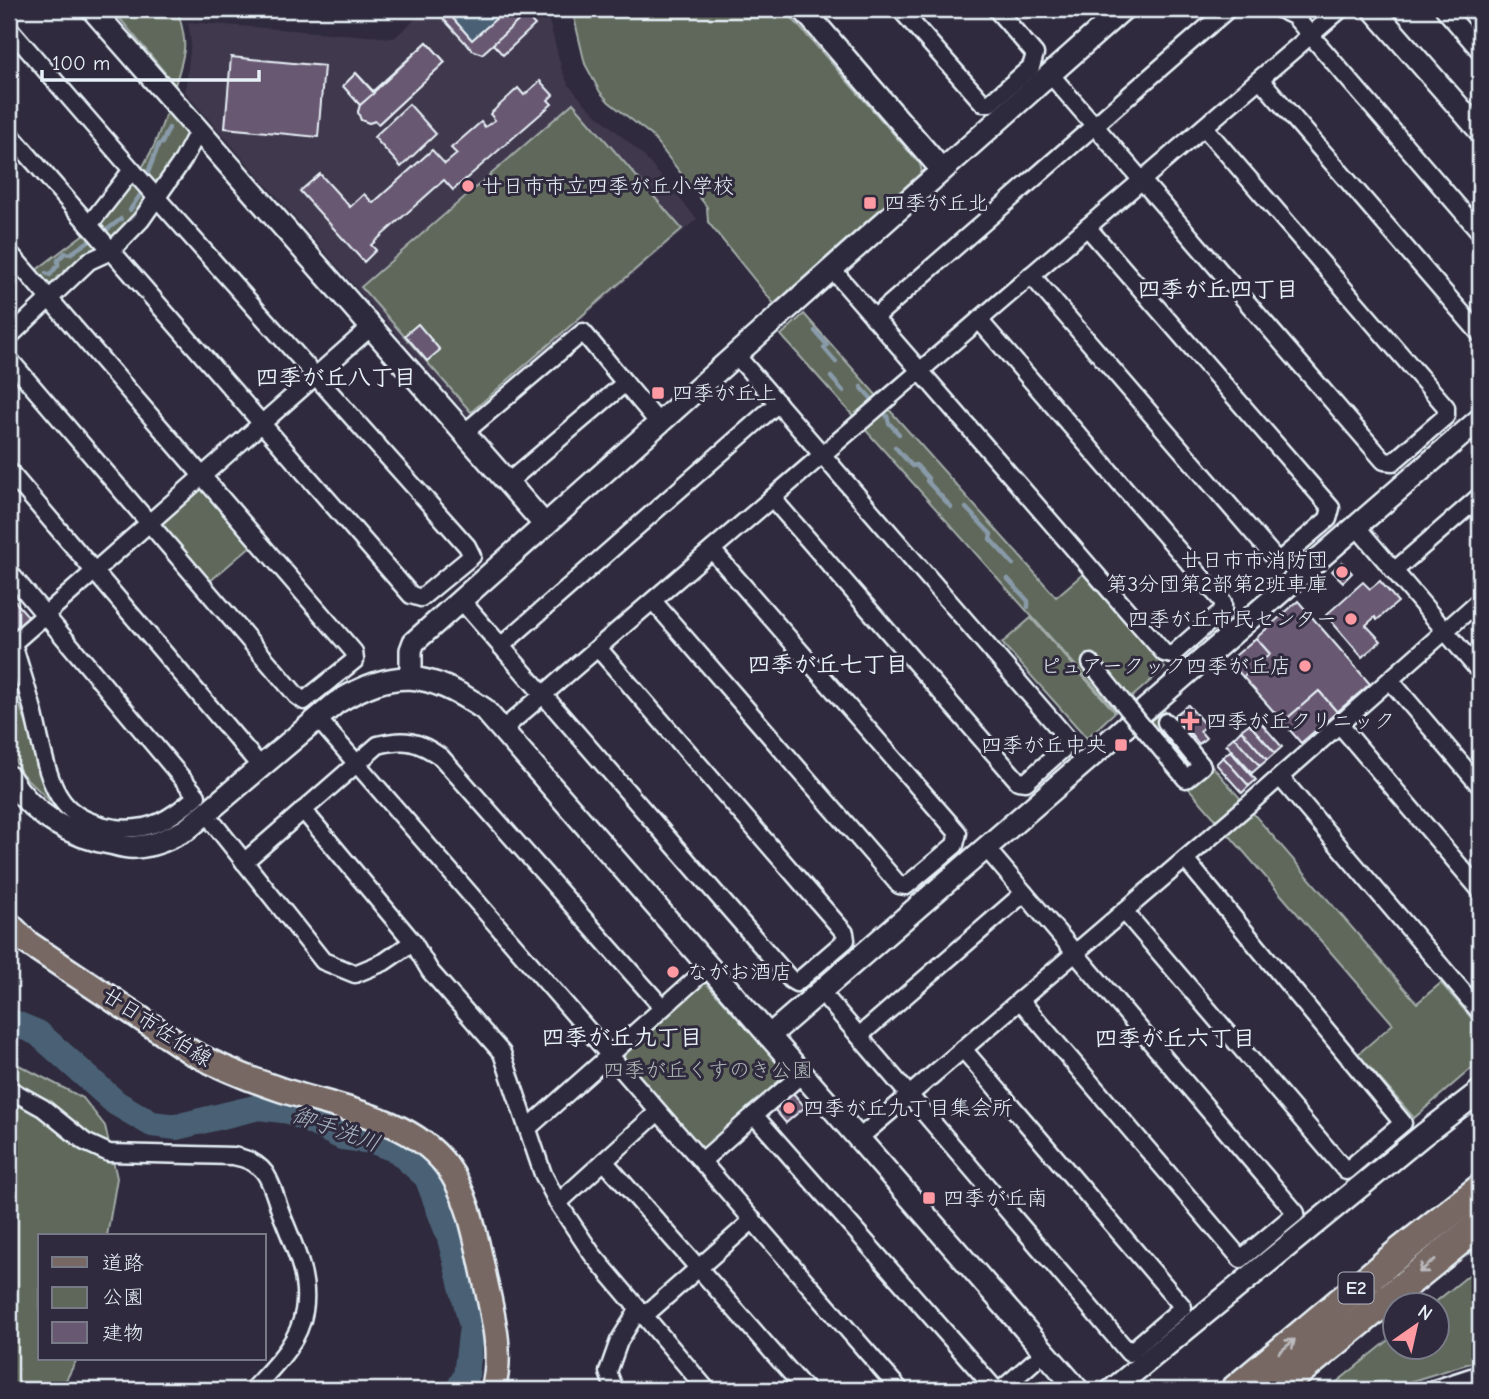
<svg xmlns="http://www.w3.org/2000/svg" width="1489" height="1399" viewBox="0 0 1489 1399" font-family="'Comic Neue','Klee One',sans-serif">
<style>
.built{fill:#40384d}
.green{fill:#5e675a;stroke:#a3aca9;stroke-width:2}
.water{fill:#4a6074;stroke:#899aa9;stroke-width:2}
.lines{fill:none;stroke-linecap:round;stroke-linejoin:round}
.stream{stroke:#899aa9;stroke-width:4.5}
.river{stroke:#4a6074;stroke-width:26}
.building{fill:#695872;stroke:#e8f1f8;stroke-width:2}
.street-casing{stroke:#e8f1f8;stroke-width:21}
.secondary-casing{stroke:#e8f1f8;stroke-width:26}
.primary-casing{stroke:#e8f1f8;stroke-width:28}
.highway-casing{stroke:#e8f1f8;stroke-width:33}
.street{stroke:#2f2a3d;stroke-width:16}
.secondary{stroke:#2f2a3d;stroke-width:21}
.primary{stroke:#776864;stroke-width:23}
.highway{stroke:#776864;stroke-width:28}
.street-bridge-casing{stroke:#e8f1f8;stroke-width:21;stroke-linecap:butt}
.street-bridge{stroke:#2f2a3d;stroke-width:16}
.oneway{stroke:#bbbabd}
.poi-dot{fill:#ff9aa2;stroke:#2f2a3d;stroke-width:2.5}
.labels{text-anchor:middle;dominant-baseline:central;stroke-width:6;stroke-linejoin:round;paint-order:stroke}
.shield{fill:#2f2a3d;stroke:#b0b5c0;stroke-width:2}
.shield-label{font-size:19px;font-weight:bold;fill:#e8f1f8}
.poi-label{font-size:21px;fill:#e8f1f8;stroke:#2f2a3d;text-anchor:start}
.street-label{font-size:21px;fill:#e8f1f8;stroke:#2f2a3d}
.park-label{font-size:21px;fill:#b1bab9;stroke:#2f2a3d}
.neighbourhood-label{font-size:23px;font-weight:bold;fill:#e8f1f8;stroke:#2f2a3d}
.water-label{font-size:23px;font-style:italic;fill:#a9b7c3;stroke:#2f2a3d}
</style>
<rect width="100%" height="100%" fill="#2f2a3d"/>
<filter id="ink" filterUnits="userSpaceOnUse"><feTurbulence type="fractalNoise" baseFrequency=".0143" numOctaves="2"/><feDisplacementMap in="SourceGraphic" scale="14" xChannelSelector="R" yChannelSelector="G"/><feConvolveMatrix kernelMatrix="1 2 1 2 8 2 1 2 1" color-interpolation-filters="sRGB"/></filter>
<g filter="url(#ink)">
<!-- built -->
<path class="built" d="M427 9H546L562 70 568 84 585 104 642 154 697 219 469 417 185 92 191 42 188 22 394 38Z"/>
<!-- green -->
<g class="green">
<path d="M112 9H177C188 44 186 50 175 85Z"/>
<path d="M572 9H784L920 164 922 172 774 304 708 222 707 207 651 135 609 102 600 92 585 64Z"/>
<path d="M573 103 682 229 471 412 361 287Z"/>
<path d="M168 109 188 132 177 155 135 216 112 239 88 254 49 287 35 271 97 224 134 183 154 146Z"/>
<path d="M804 314 1056 597 1083 574 1165 668 1116 711 781 335Z"/>
<path d="M201 487 252 545 209 582 158 524Z"/>
<path d="M1031 618 1115 712 1087 738 1002 643Z"/>
<path d="M9 678 60 811 22 774 9 750Z"/>
<path d="M1163 709 1417 1003 1441 983 1480 1028V1061L1414 1118 1358 1054 1393 1024 1139 731Z"/>
<path d="M704 981 789 1074 704 1151 619 1056Z"/>
<path d="M9 1060 83 1098 105 1126 117 1178 107 1236H40V1359H77L61 1390H9Z"/>
<path d="M1480 1266V1360L1383 1390H1327L1394 1336V1346H1436V1304H1433Z"/>
</g>
<!-- water -->
<path class="water" d="M454 9H507L472 40 449 14Z"/>
<g class="lines">
<!-- stream -->
<g class="stream">
<path d="M147 175 159 144 162 143 169 128"/>
<path d="M130 210 142 192"/>
<path d="M104 232 121 219"/>
<path d="M46 273 50 275 58 265V260L65 253 70 254 89 241"/>
<path d="M815 331 827 345 824 348 836 362"/>
<path d="M831 377 843 391"/>
<path d="M861 387 887 416 889 423 899 434"/>
<path d="M895 447 912 466 916 465 928 478 927 481 951 507"/>
<path d="M966 508 991 534 990 539 1013 564"/>
<path d="M1008 579 1028 601V607"/>
</g>
<!-- river -->
<path class="river" d="M9 1021 38 1033 116 1103 152 1124 176 1127 259 1107 290 1111 342 1137 373 1141 397 1150 427 1177 450 1238 472 1326 466 1376 458 1390"/>
</g>
<!-- building -->
<g class="building">
<path d="M438 9H454L449 14 472 40 507 9H532L482 54 472 50 436 11Z"/>
<path d="M525 15 535 25 503 55 493 44Z"/>
<path d="M427 42 445 62 378 124 375 121 369 123 361 120 358 112 360 105 343 86 356 73 373 91Z"/>
<path d="M427 42 445 62 378 124 375 121 369 123 361 120 358 112 360 105Z"/>
<path d="M231 57 324 66 318 137 225 128Z"/>
<path d="M356 73 374 93 360 105 343 86Z"/>
<path d="M540 81 553 95 548 100 552 104 453 190 444 180 371 245 376 250 364 262 300 191 320 174 350 207 364 194 373 203 432 150 445 164 457 154 451 148 481 122 485 127 495 120 490 114 518 88 524 95Z"/>
<path d="M409 104 436 134 401 167 374 137Z"/>
<path d="M418 324 440 350 427 361 405 335Z"/>
<path d="M1342 562 1352 573 1343 582 1332 571Z"/>
<path d="M1380 581 1398 602 1377 620 1375 617 1366 625 1381 641 1362 657 1326 615 1363 582 1370 589Z"/>
<path d="M13 599 29 617 11 634 9 632V603Z"/>
<path d="M1298 601 1370 684 1337 712 1319 691 1283 722 1243 677 1270 654 1256 638Z"/>
<path d="M1256 638 1270 654 1243 677 1229 661Z"/>
<path d="M1319 691 1337 712 1301 743 1283 722Z"/>
<path d="M1188 705 1206 726 1200 731 1206 738 1199 744 1175 715Z"/>
<path d="M1256 717 1282 747 1275 753 1249 724Z"/>
<path d="M1249 724 1275 753 1267 760 1241 730Z"/>
<path d="M1241 730 1267 760 1260 766 1234 737Z"/>
<path d="M1234 737 1260 766 1252 773 1226 744Z"/>
<path d="M1230 751 1256 780 1249 786 1223 757Z"/>
<path d="M1223 757 1249 786 1242 793 1216 764Z"/>
<path d="M793 1093 805 1107 786 1123 774 1109Z"/>
</g>
<g class="lines">
<!-- street casing -->
<g class="street-casing">
<g id="street">
<path d="M900 9 983 103H990L1031 67 1035 54 996 9"/>
<path d="M1279 9 1294 16 1480 232"/>
<path d="M1444 9 1480 51"/>
<path d="M9 28 132 170 467 546 472 556 421 598 411 595 9 133"/>
<path d="M1050 74 1384 461 1393 462 1446 416V407L1204 127"/>
<path d="M1260 79 1480 334"/>
<path d="M89 225 132 170"/>
<path d="M9 252 354 652 355 660 304 701 297 696 9 359"/>
<path d="M832 269 1164 653 1172 655 1223 610V602L979 320"/>
<path d="M1031 275 1274 557 1281 559 1328 519 1331 508 1087 227"/>
<path d="M874 318 1228 9"/>
<path d="M9 337 89 261 111 251 141 220 183 160 194 139"/>
<path d="M736 355 1067 738 1063 749 1026 782 1018 781 772 498"/>
<path d="M625 383 652 415"/>
<path d="M464 433 583 332 625 383 507 483"/>
<path d="M9 471 261 767"/>
<path d="M1356 526 1480 672"/>
<path d="M1394 571 1480 496"/>
<path d="M9 572 197 796C172 818 151 832 115 828 97 825 75 818 63 802 46 781 40 737 33 710 27 688 19 665 13 643L45 615C154 519 262 423 371 327"/>
<path d="M653 601 899 885 906 886 955 845 958 833 712 550"/>
<path d="M467 607 791 980 796 983 846 940 845 933 598 648"/>
<path d="M501 646 778 403"/>
<path d="M1091 663 1128 709"/>
<path d="M1390 680 1480 786"/>
<path d="M318 719 900 1390"/>
<path d="M1340 725 1480 890"/>
<path d="M502 730 1341 9"/>
<path d="M1147 732 1186 779 1202 766 1166 722"/>
<path d="M1280 777 1480 1012"/>
<path d="M303 810 413 942 430 971 502 1053 543 1174 558 1203 592 1254 707 1390"/>
<path d="M215 825 323 961 355 974 384 962 413 942"/>
<path d="M986 848 1296 1213 1241 1259 1020 1000"/>
<path d="M244 862 378 745C405 738 418 741 441 757L662 1007"/>
<path d="M1124 911 1346 1171 1403 1123 1185 859"/>
<path d="M829 1001 1129 1353 1183 1307 963 1049"/>
<path d="M859 1036 1024 893"/>
<path d="M9 1089 43 1108 85 1142 109 1153 233 1156C245 1158 257 1162 265 1173 273 1185 276 1200 281 1213 293 1244 310 1277 304 1311 299 1343 273 1367 252 1390"/>
<path d="M754 1115 795 1080"/>
<path d="M528 1128 710 966"/>
<path d="M858 1139 1248 805 1480 600"/>
<path d="M604 1161 806 1390"/>
<path d="M702 1161 754 1115 996 1390"/>
<path d="M558 1203 658 1112"/>
<path d="M644 1316 753 1220"/>
<path d="M612 1390 614 1388 608 1372 619 1341 639 1309"/>
<path d="M1001 1390 1033 1362"/>
<path d="M1431 1390 1480 1374"/>
</g>
</g>
<!-- secondary casing -->
<g class="secondary-casing">
<g id="secondary">
<path d="M92 9 545 525"/>
<path d="M803 9 942 170"/>
<path d="M1373 9 1480 131"/>
<path d="M411 677V650L414 642 1123 9"/>
<path d="M9 777C32 815 71 837 114 844 121 846 129 848 136 847 155 846 169 838 186 830L336 703C395 667 427 671 484 709L1078 1390"/>
<path d="M769 1036 1480 419"/>
<path d="M1112 1390 1423 1135 1480 1091"/>
</g>
</g>
<!-- primary casing -->
<g class="primary-casing">
<path id="primary" d="M9 924 28 943 191 1052C220 1067 249 1079 279 1089 334 1108 409 1116 446 1165 468 1194 475 1234 483 1270 491 1310 504 1349 493 1390"/>
</g>
<!-- highway casing -->
<g class="highway-casing">
<g id="highway">
<path d="M1235 1390 1399 1253 1480 1189"/>
<path d="M1276 1390 1480 1224"/>
</g>
</g>
<!-- street -->
<use href="#street" class="street"/>
<!-- secondary -->
<use href="#secondary" class="secondary"/>
<!-- primary -->
<use href="#primary" class="primary"/>
<!-- highway -->
<use href="#highway" class="highway"/>
<!-- street-bridge casing -->
<g class="street-bridge-casing">
<path id="street-bridge" d="M1128 709 1147 732"/>
</g>
<!-- street-bridge -->
<use href="#street-bridge" class="street-bridge"/>
</g>
<!-- one-way arrows -->
<defs><path id="oneway-shaft" d="M-6 0H5M1.5-3L5.5 0L1.5 3" fill="none" stroke-width="1.6" stroke-linecap="round" stroke-linejoin="round" transform="scale(1.75)"/></defs>
<g class="oneway">
<use href="#oneway-shaft" transform="translate(1427 1266) rotate(141)"/>
<use href="#oneway-shaft" transform="translate(1287 1346) rotate(-40)"/>
</g>
</g>
<!-- markers -->
<g class="poi-dot">
<circle cx="468" cy="186" r="7"/>
<rect x="863" y="196" width="14" height="14" rx="3.5"/>
<rect x="651" y="386" width="14" height="14" rx="3.5"/>
<circle cx="1342" cy="572" r="7"/>
<circle cx="1351" cy="619" r="7"/>
<circle cx="1305" cy="666" r="7"/>
<path d="M1186.5 710.5h7v7h7v7h-7v7h-7v-7h-7v-7h7z"/>
<rect x="1114" y="738" width="14" height="14" rx="3.5"/>
<circle cx="673" cy="972" r="7"/>
<circle cx="789" cy="1108" r="7"/>
<rect x="922" y="1191" width="14" height="14" rx="3.5"/>
</g>
<g class="labels">
<!-- shield labels -->
<rect class="shield" x="1338.5" y="1272.5" width="35" height="31" rx="5"/>
<g class="shield-label">
<text x="1356" y="1288">E2</text>
</g>
<!-- poi labels -->
<g class="poi-label">
<text x="482" y="186">廿日市市立四季が丘小学校</text>
<text x="884" y="203">四季が丘北</text>
<text x="672" y="393">四季が丘上</text>
<text x="1328" y="560" text-anchor="end">廿日市市消防団<tspan x="1328" dy="24">第3分団第2部第2班車庫</tspan></text>
<text x="1337" y="619" text-anchor="end">四季が丘市民センター</text>
<text x="1291" y="666" text-anchor="end">ピュアークック四季が丘店</text>
<text x="1206" y="721">四季が丘クリニック</text>
<text x="1107" y="745" text-anchor="end">四季が丘中央</text>
<text x="687" y="972">ながお酒店</text>
<text x="803" y="1108">四季が丘九丁目集会所</text>
<text x="943" y="1198">四季が丘南</text>
</g>
<!-- street labels -->
<g class="street-label">
<text transform="translate(157 1027) rotate(33)">廿日市佐伯線</text>
</g>
<!-- park labels -->
<g class="park-label">
<text x="708" y="1070">四季が丘くすのき公園</text>
</g>
<!-- neighbourhood labels -->
<g class="neighbourhood-label">
<text x="1218" y="289">四季が丘四丁目</text>
<text x="336" y="377">四季が丘八丁目</text>
<text x="828" y="664">四季が丘七丁目</text>
<text x="622" y="1037">四季が丘九丁目</text>
<text x="1175" y="1038">四季が丘六丁目</text>
</g>
<!-- water labels -->
<g class="water-label">
<text transform="translate(336 1129) rotate(20)">御手洗川</text>
</g>
</g>
<!-- margin -->
<rect width="1489" height="1399" fill="none" stroke="#2f2a3d" stroke-width="35"/>
<rect x="18" y="18" width="1454" height="1364" fill="none" stroke="#e8f1f8" stroke-width="2.5" filter="url(#ink)"/>
<!-- legend -->
<rect x="38" y="1234" width="228" height="126" fill="#2f2a3d" stroke="#797a88" stroke-width="2"/>
<rect x="52" y="1257" width="35" height="10" fill="#776864" stroke="#797a88" stroke-width="2"/>
<text x="102" y="1270" font-size="21" fill="#e8f1f8">道路</text>
<rect x="52" y="1287" width="35" height="21" fill="#5e675a" stroke="#797a88" stroke-width="2"/>
<text x="102" y="1304" font-size="21" fill="#e8f1f8">公園</text>
<rect x="52" y="1322" width="35" height="21" fill="#695872" stroke="#797a88" stroke-width="2"/>
<text x="102" y="1340" font-size="21" fill="#e8f1f8">建物</text>
<!-- north arrow -->
<g transform="translate(1416 1326) rotate(34)"><circle r="33" fill="#2f2a3d" stroke="#797a88" stroke-width="2"/>
<path d="M0-5L12 26L0 18L-12 26Z" fill="#ff9aa2"/>
<text y="-10" font-size="19" font-weight="bold" text-anchor="middle" fill="#e8f1f8">N</text>
</g>
<!-- scale -->
<path d="M42 70v10h217v-10" fill="none" stroke="#e8f1f8" stroke-width="3.5"/>
<text x="52" y="70" font-size="21" fill="#e8f1f8" stroke="#2f2a3d" stroke-width="5" paint-order="stroke">100 m</text>
</svg>
